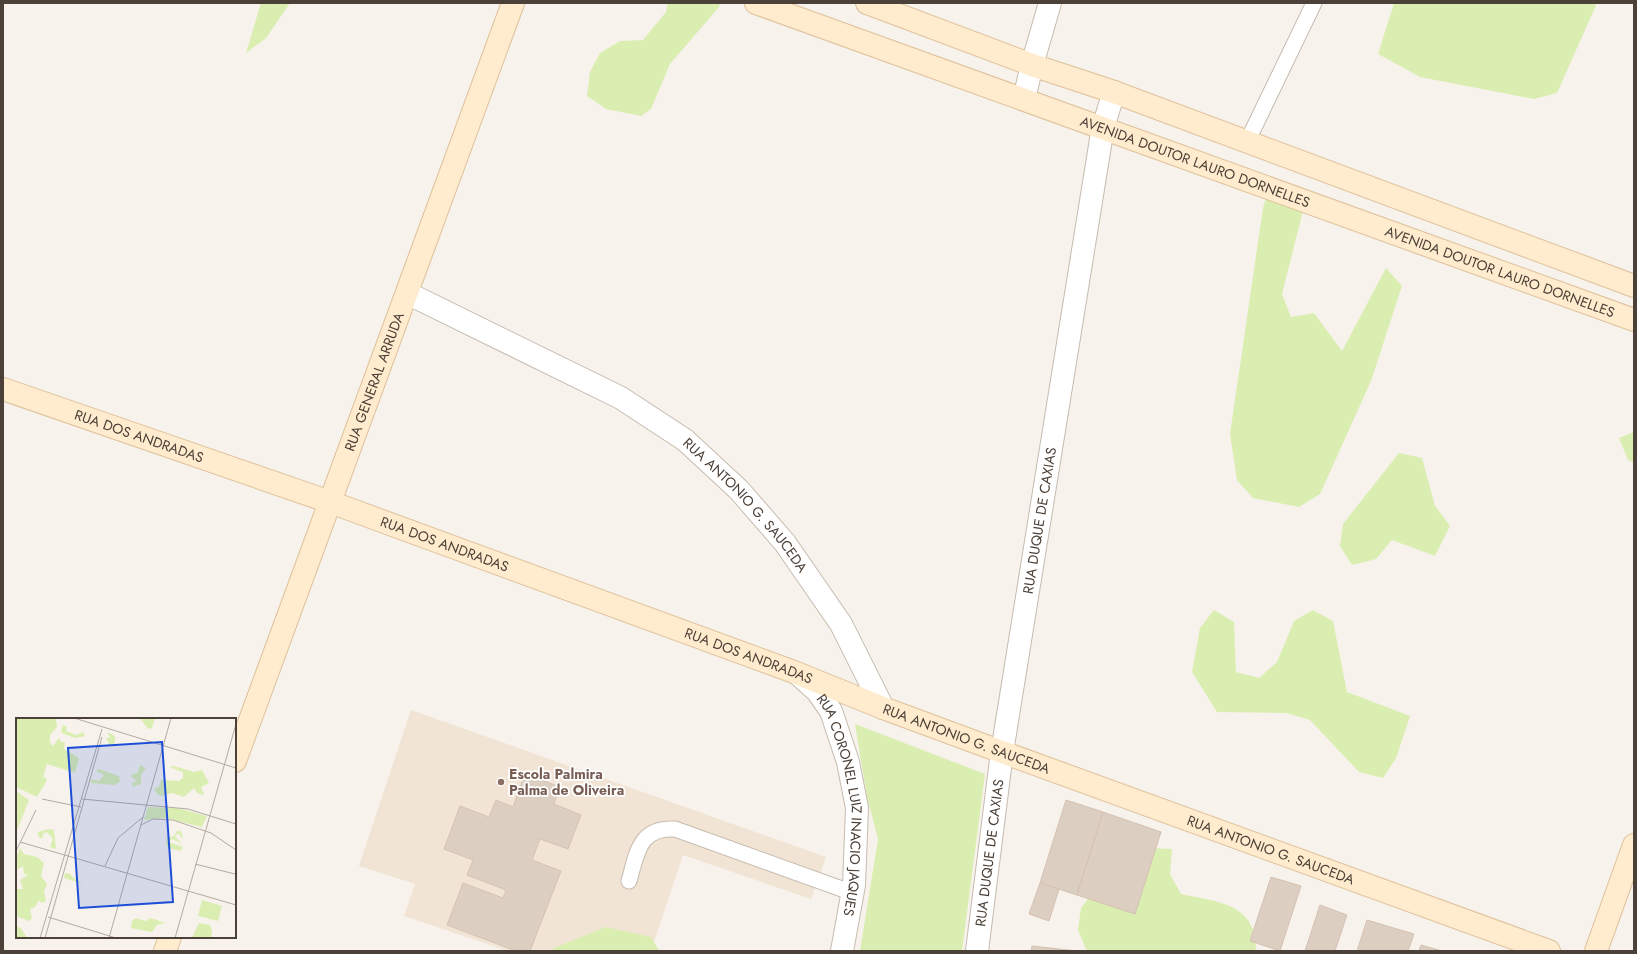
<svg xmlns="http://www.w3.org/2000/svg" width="1637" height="954" viewBox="0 0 1637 954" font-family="Jost,sans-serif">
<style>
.education{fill:#f1e4d4}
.green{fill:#dbeeb1}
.building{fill:#ddcec2;stroke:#d5c2b2}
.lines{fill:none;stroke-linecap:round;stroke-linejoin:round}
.lane-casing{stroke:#c6bbaf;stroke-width:17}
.street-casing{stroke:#c6bbaf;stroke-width:24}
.secondary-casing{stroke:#ddc19a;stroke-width:24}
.lane{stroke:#fff;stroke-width:15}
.street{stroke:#fff;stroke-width:22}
.secondary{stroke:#ffebcd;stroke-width:22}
.education-dot{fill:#8d6e63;stroke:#fff;stroke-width:1.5}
.labels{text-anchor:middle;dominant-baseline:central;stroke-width:3.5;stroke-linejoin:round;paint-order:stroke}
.street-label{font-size:14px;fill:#4c4138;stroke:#fff}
.education-label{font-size:14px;font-weight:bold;fill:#785e54;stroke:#fff;text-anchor:start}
.inset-road{fill:none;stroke:#b3aba3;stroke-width:1}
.view{fill:#1d4ed8;fill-opacity:0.15;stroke:#1d4ed8;stroke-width:2}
.inset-edge{fill:none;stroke:#4c4138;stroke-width:2}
</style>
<rect width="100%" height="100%" fill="#f7f2eb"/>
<!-- education -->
<path class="education" d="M411 710 826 857 811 899 683 855 651 951H508L404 916 415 884 359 866Z"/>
<!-- green -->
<g class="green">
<path d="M261 3H290L266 38 246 53Z"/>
<path d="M668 3H720L719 7 670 64 651 109 641 116 606 109 587 96 590 72 600 53 620 41 643 40 666 12Z"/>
<path d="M1394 3H1597L1557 93 1534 99 1420 77 1378 54Z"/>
<path d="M1270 186 1304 207 1282 294 1291 317 1314 313 1342 351 1386 268 1402 286 1371 381 1320 494 1299 507 1253 498 1237 480 1230 434 1263 208Z"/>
<path d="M1634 432V463L1628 460 1619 438Z"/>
<path d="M1399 453 1422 458 1435 506 1450 526 1435 556 1392 540 1376 559 1352 565 1340 546 1343 524Z"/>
<path d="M1214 610 1234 622 1236 672 1259 678 1277 662 1294 621 1313 610 1333 621 1347 692 1410 716 1396 758 1383 778 1359 772 1310 720 1287 713 1217 712 1192 672 1200 628Z"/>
<path d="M855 724 985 774 962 951H860L878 839 867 797Z"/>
<path d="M1149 848 1172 849 1170 874 1181 894C1218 902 1257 903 1256 951H1087L1078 930 1081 908 1109 872Z"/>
<path d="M606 927 651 937 659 951H552L554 948Z"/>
</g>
<!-- building -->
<g class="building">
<path d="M525 774 560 787 554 804 581 815 568 849 540 839 532 860 561 871 530 951H516L447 925 463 883 503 898 506 890 467 875 473 860 444 849 460 806 489 817 496 800 513 807Z"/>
<path d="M1066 800 1103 812 1077 895 1040 883Z"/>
<path d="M1103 812 1161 832 1135 914 1077 895Z"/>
<path d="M1271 877 1301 886 1280 951 1250 941Z"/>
<path d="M1040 883 1059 889 1049 921 1029 914Z"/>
<path d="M1320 905 1347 915 1335 951H1305Z"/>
<path d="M1367 920 1414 934 1408 951H1357Z"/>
<path d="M1421 945 1442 951H1419Z"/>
<path d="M1032 946 1077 951H1031Z"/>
</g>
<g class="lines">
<!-- lane casing -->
<g class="lane-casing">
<g id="lane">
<path d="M1247 142 1314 3"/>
<path d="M629 881C637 853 639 827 675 829L853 893"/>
</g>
</g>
<!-- street casing -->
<g class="street-casing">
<g id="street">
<path d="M1024 99 1032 65 1050 3"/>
<path id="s1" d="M407 293 621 398 685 440 739 490 785 543 841 624 883 708"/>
<path id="s2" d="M798 674 817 691 831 711 848 762 857 808 854 885 842 951"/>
<path id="s3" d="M977 951 1002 752 1103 127 1114 92"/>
</g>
</g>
<!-- secondary casing -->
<g class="secondary-casing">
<g id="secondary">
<path id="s4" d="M756 3 1634 320"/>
<path d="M867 3 1032 65 1114 92 1634 286"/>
<path id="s5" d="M3 389 330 502 794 672 883 708 1002 752 1549 951"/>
<path id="s6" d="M235 761 513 3"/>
<path d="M165 951 170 937"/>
<path d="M1596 951 1634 845"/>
</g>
</g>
<!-- lane -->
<use href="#lane" class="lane"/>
<!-- street -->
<use href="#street" class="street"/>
<!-- secondary -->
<use href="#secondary" class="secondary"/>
</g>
<!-- markers -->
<circle class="education-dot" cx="501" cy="782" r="4"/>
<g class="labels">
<!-- street labels -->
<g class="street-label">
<text stroke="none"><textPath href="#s4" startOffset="467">AVENIDA DOUTOR LAURO DORNELLES</textPath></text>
<text stroke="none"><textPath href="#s4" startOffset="791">AVENIDA DOUTOR LAURO DORNELLES</textPath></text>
<text stroke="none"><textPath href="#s6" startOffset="404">RUA GENERAL ARRUDA</textPath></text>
<text stroke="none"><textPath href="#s5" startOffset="144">RUA DOS ANDRADAS</textPath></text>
<text stroke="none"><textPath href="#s1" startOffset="404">RUA ANTONIO G. SAUCEDA</textPath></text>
<text stroke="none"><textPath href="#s3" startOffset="435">RUA DUQUE DE CAXIAS</textPath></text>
<text stroke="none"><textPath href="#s5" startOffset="468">RUA DOS ANDRADAS</textPath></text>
<text stroke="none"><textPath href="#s5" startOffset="792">RUA DOS ANDRADAS</textPath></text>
<text stroke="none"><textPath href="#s5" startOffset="1025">RUA ANTONIO G. SAUCEDA</textPath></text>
<text stroke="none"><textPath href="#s2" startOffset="145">RUA CORONEL LUIZ INACIO JAQUES</textPath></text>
<text stroke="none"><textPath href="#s5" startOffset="1349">RUA ANTONIO G. SAUCEDA</textPath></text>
<text stroke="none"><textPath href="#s3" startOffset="99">RUA DUQUE DE CAXIAS</textPath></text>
</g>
<!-- education labels -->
<g class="education-label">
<text x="509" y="774">Escola Palmira<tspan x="509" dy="16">Palma de Oliveira</tspan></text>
</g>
</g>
<!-- overview -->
<g transform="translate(16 718)">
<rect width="220" height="220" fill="#f7f2eb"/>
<path d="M0 0H40L41 9 34 17V25L37 28 43 20 45 24H49L48 31 63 40 59 55 31 46 27 59 31 61 30 64 21 79 0 69ZM124 0H139L136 10 132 11ZM47 7 51 9 50 13 60 17 67 14 69 18 60 20 48 16 45 13ZM91 14 99 18V24L95 29 90 20 94 19ZM124 47 130 50 125 57V66L117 69 116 65 121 63 114 58 122 54ZM158 48 178 54 186 52 193 65 185 69 188 77 181 75 178 70 168 79 156 75 145 78 141 76 138 70 143 69 145 62 163 63 167 60V54L153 49ZM82 51 103 58 104 64 98 67 75 65V61L83 63 88 57 80 53ZM0 73 13 82 0 115ZM132 89 161 90 191 98 186 109 150 100 128 102ZM33 111 38 112 40 131 34 129 37 121 31 114 27 116 26 121 22 118V114ZM161 113H165L167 121 162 115 159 119 167 126 156 121 153 124 167 129 165 133 152 130 150 125 151 120 158 118ZM4 130 8 136 21 139 28 145 25 158 31 166 28 174 30 183 26 185 23 182 19 189 14 191 16 200 13 203 0 198V171H7L4 162 12 157 8 156 7 148 0 152V140ZM49 155 55 156V158L67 166 48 160ZM186 182 206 188 202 203 182 198ZM120 200 129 203 135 200 149 205 141 207 136 214 130 213 115 210 116 203ZM183 205 194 207 196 214 195 220H176ZM0 208 5 210 11 220H0Z" fill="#dbeeb1"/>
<path class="inset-road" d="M58 0 220 50M26 81 65 89M66 81 172 91 220 106M125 107 137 101 157 102 195 115 220 132M4 124 220 187M0 133 20 92M179 146 219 156M89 148 102 120 127 99M32 199 100 220M24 220 86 11M29 220 86 19M93 220 155 0M159 220 220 6"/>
<path class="view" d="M146 24 157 184 63 190 52 30Z"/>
<rect width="220" height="220" class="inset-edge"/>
</g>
<!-- border -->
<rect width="1637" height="954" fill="none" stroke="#4c4138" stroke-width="8"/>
</svg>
